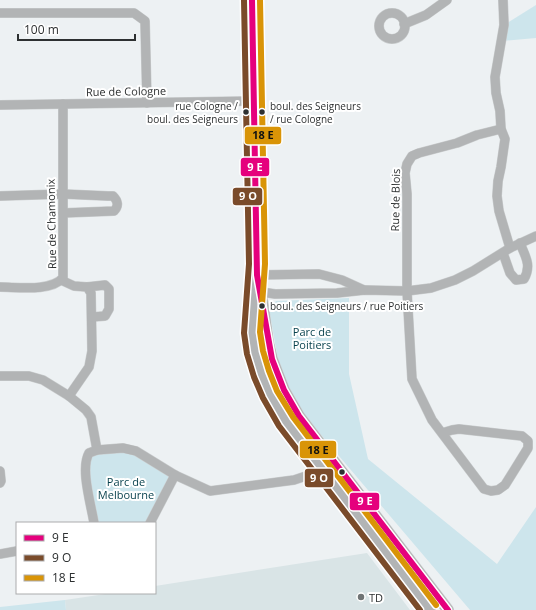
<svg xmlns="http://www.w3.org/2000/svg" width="536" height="610" viewBox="0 0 536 610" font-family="'Open Sans',sans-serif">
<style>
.built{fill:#d9e4e6}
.green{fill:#cde5ec}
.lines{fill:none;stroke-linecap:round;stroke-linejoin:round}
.minor-casing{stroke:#cbcecf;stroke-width:10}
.tertiary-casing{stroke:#cbcecf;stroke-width:12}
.minor{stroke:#b2b4b5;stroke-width:9}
.tertiary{stroke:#b2b4b5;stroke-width:11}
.bus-1-casing{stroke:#fff;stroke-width:9}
.bus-2-casing{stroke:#fff;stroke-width:9}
.bus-3-casing{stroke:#fff;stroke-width:9}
.bus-1{stroke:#e5007d;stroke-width:6}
.bus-2{stroke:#7a4b2a;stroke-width:6}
.bus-3{stroke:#d99407;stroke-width:6}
.bus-dot{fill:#2d3031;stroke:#fff;stroke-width:1.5}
.poi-dot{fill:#707475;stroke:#fff;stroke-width:1.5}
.labels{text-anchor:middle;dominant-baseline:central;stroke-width:4;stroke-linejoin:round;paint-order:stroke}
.bus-label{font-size:10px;fill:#2d3031;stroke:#fff;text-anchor:start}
.street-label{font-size:11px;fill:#2d3031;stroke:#fff}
.park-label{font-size:11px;fill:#053f4b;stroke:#fff}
.poi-label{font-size:11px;fill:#2d3031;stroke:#fff;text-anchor:start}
.line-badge{stroke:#fff;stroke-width:1.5}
.badge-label{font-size:11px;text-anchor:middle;font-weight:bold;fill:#fff}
.pale-badge-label{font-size:11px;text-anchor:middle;font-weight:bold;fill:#111}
</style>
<rect width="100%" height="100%" fill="#edf1f3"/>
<!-- built -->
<path class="built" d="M367 553 410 610H66L65 600 112 593H155V586Z"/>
<!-- green -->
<g class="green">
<path d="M536 5V38L502 41 504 25Z"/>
<path d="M349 298V374L368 459 497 564 536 507V610H470L299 409 283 375 278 360 269 309 276 301Z"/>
<path d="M123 448 175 475 150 523H94L85 469 89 453Z"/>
<path d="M65 600 66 610H0V607Z"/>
</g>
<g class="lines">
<!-- minor casing -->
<g class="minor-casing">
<g id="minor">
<path d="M503 0 504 25 495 77 496 93 500 111 501 129 505 139 501 167 498 181 497 196 499 211 510 248"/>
<path d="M0 13H134L145 21 147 103"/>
<circle cx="392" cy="26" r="13"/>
<path d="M404 24 426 15 447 0"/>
<path d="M0 105 253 101"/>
<path d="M0 196 63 194 108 196H113C118 201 119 206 114 211L63 213"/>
<path d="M503 253 510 273 516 280 524 279C532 265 525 256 520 243"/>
<path d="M257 275 319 274 342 280 364 290"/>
<path d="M61 280 74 286 87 287 91 293 92 351 89 367 69 396"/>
<path d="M0 287C18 287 50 292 63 278V104"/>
<path d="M87 287 105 285 109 289V309L105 316 92 317"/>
<path d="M255 291 275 294 337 293 365 290 407 291 431 288 455 280 473 271 510 248 536 236"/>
<path d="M0 376H29L43 380 69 396 86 410 91 417 97 450 123 448 136 451 175 475 210 491 294 480 312 474 333 460"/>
<path d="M442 433 452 430 459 429 522 436 528 441V448L505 485 498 490 491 491 484 489 432 420 412 379 407 291V194L405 173 407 164 412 156 419 153 457 143 477 135 501 129"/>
<path d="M0 471 1 481 0 483"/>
<path d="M94 523C91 504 80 469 89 453L97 450"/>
<path d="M150 523 175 475"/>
<path d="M0 554 17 551"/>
</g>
</g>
<!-- tertiary casing -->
<g class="tertiary-casing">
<g id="tertiary">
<path d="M252 0 253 101 257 275 263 306 268 342 272 359 284 390 299 416 448 610"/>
<path d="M256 284C252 306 249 328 254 350 267 406 305 448 339 492 369 531 399 571 430 610"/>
</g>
</g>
<!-- minor -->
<use href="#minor" class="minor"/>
<!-- tertiary -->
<use href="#tertiary" class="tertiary"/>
<!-- bus-1 casing -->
<g class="bus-1-casing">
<path id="bus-1" d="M252 0 257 275 272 359 284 390 299 416 448 610"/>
</g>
<!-- bus-2 casing -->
<g class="bus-2-casing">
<path id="bus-2" d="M244 0 249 264 244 333 247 354 254 377 263 398 279 426 420 610"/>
</g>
<!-- bus-3 casing -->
<g class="bus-3-casing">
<path id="bus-3" d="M260 0 265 264 260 332 263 351 269 371 277 391 293 417 436 605"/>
</g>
<!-- bus-1 -->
<use href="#bus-1" class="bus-1"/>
<!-- bus-2 -->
<use href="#bus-2" class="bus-2"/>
<!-- bus-3 -->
<use href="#bus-3" class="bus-3"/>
</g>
<!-- markers -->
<g class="bus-dot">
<circle cx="246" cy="112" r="3.5"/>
<circle cx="262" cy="112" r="3.5"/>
<circle cx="262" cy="306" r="3.5"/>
<circle cx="342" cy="472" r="3.5"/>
</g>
<circle class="poi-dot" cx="361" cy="597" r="4"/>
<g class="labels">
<!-- bus labels -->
<g class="bus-label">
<text x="238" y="106" text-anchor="end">rue Cologne /<tspan x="238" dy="13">boul. des Seigneurs</tspan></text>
<text x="270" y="106">boul. des Seigneurs<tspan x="270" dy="13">/ rue Cologne</tspan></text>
<text x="270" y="306">boul. des Seigneurs / rue Poitiers</text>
</g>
<!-- street labels -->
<g class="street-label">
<text transform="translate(126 91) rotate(-1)">Rue de Cologne</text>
<text transform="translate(395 200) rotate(-89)">Rue de Blois</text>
<text transform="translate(51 224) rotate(-91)">Rue de Chamonix</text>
</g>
<!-- park labels -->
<g class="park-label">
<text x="312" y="331">Parc de<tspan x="312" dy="13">Poitiers</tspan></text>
<text x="126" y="481">Parc de<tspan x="126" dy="13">Melbourne</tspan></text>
</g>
<!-- poi labels -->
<g class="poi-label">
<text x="369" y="597">TD</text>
</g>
</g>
<g class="line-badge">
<rect x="244" y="126" width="38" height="19" rx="4" fill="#d99407"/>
<rect x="240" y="157" width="30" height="20" rx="4" fill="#e5007d"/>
<rect x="232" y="187" width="31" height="19" rx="4" fill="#7a4b2a"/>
<rect x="299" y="440" width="38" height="19" rx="4" fill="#d99407"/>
<rect x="304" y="468" width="30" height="20" rx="4" fill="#7a4b2a"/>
<rect x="349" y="492" width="31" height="19" rx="4" fill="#e5007d"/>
</g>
<g class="badge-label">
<text x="255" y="171">9 E</text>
<text x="248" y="200">9 O</text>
<text x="319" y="482">9 O</text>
<text x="365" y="505">9 E</text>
</g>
<g class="pale-badge-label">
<text x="263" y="139">18 E</text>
<text x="318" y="454">18 E</text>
</g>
<!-- legend -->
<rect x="16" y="522" width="140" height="72" fill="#ffffff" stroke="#abacad"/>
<rect x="24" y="535" width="20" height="6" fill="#e5007d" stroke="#abacad"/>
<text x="52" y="542" font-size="12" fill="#2d3031">9 E</text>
<rect x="24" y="555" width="20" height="6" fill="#7a4b2a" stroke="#abacad"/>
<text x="52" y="562" font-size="12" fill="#2d3031">9 O</text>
<rect x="24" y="575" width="20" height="6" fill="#d99407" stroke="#abacad"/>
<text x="52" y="582" font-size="12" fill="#2d3031">18 E</text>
<!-- scale -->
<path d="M18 34v6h117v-6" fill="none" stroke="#2d3031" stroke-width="2"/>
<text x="24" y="34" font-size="12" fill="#2d3031" stroke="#ffffff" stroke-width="3" paint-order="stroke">100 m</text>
</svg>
